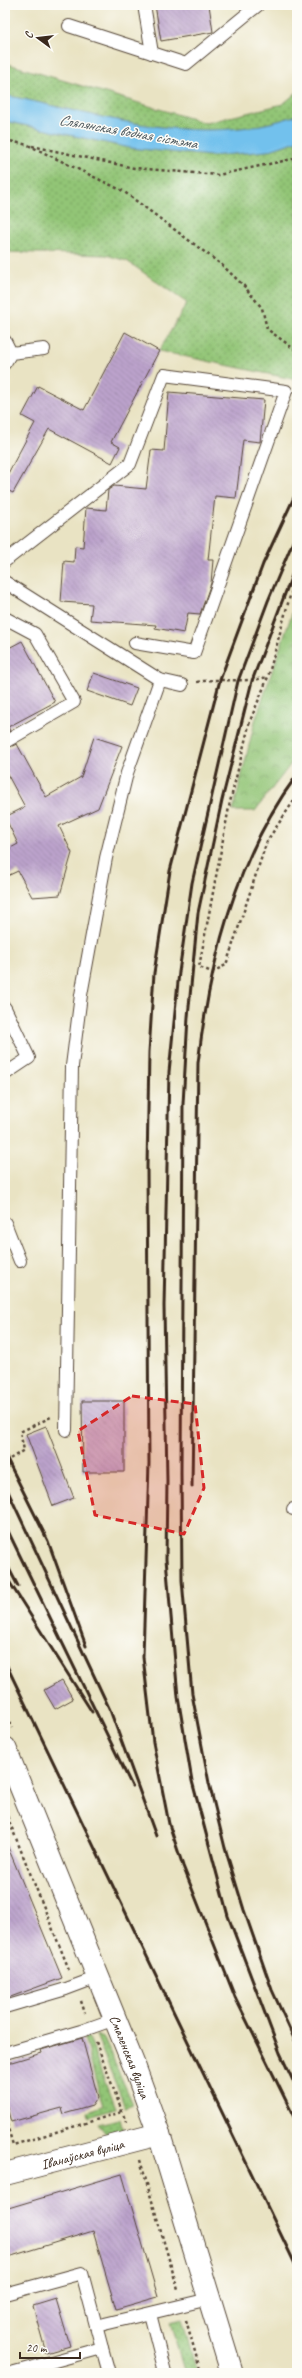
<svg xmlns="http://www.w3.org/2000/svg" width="302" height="2378" viewBox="0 0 302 2378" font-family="Caveat,sans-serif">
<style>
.grass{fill:url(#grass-dots);stroke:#66784a}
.park{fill:url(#park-crowns);stroke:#66784a}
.water{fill:#72c1ed;stroke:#567686}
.building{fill:url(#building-back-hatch)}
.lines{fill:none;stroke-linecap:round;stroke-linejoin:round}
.lane-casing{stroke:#554637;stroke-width:14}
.street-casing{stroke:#554637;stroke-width:24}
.secondary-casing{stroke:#554637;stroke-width:24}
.path{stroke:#554637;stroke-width:2.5;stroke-dasharray:3 3;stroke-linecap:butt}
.lane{stroke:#fff;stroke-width:12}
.street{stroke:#fff;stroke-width:22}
.secondary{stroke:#fff;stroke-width:22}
.rail{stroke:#3b2a1e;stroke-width:3}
.marked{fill:#d62828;fill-opacity:0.2;stroke:#d62828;stroke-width:3;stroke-dasharray:8 5;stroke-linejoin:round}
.labels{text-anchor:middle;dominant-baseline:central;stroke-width:3;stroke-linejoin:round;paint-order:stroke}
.street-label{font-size:14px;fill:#3b2a1e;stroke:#fdfcf7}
.water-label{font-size:15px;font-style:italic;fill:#4c575c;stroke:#fdfcf7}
</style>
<defs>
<pattern id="grass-dots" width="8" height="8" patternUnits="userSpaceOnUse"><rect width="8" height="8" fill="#92c576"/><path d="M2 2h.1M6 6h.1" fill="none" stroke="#78a060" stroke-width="1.8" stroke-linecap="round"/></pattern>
<pattern id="park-crowns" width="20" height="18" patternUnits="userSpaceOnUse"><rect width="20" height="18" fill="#92c576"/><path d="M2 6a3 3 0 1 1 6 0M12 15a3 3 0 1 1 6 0" fill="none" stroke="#78a060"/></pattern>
<pattern id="building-back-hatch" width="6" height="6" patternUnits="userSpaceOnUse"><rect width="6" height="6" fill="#bca3cc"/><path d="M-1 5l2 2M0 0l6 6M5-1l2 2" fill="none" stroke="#9a85a5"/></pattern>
</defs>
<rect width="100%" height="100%" fill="#fdfcf7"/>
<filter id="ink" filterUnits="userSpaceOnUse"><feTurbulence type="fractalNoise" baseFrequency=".025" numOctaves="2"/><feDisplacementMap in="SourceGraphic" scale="8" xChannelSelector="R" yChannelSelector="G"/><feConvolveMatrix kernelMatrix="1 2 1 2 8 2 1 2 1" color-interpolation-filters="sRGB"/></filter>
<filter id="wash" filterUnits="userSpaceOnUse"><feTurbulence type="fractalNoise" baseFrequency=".012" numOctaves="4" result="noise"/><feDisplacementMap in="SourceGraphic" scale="16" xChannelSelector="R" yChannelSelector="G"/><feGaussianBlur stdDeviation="0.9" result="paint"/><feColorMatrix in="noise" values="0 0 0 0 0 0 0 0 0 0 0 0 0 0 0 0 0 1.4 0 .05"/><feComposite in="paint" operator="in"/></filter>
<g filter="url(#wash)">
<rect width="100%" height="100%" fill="#e9e3c3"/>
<!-- grass -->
<g class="grass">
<path d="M5 63 206 123 283 104 297 92V115C201 150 100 115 5 95Z"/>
<path d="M5 121 130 148 211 156 267 151 297 141V380L159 351 187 303 127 261 106 255 5 252Z"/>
<path d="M96 2035 104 2039 133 2104 125 2107Z"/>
<path d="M88 2037 115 2109 89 2117 88 2111 103 2106 84 2038Z"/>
<path d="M120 2119 123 2131 107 2135 98 2124Z"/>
<path d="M182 2319 197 2373H185L170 2322Z"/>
</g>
<!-- park -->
<path class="park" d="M297 599V756L255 811H233L255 721Z"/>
<!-- water -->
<path class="water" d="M5 95C100 115 201 150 297 115V141L267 151 211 156 130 148 5 121Z"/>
<g id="blocks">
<!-- building -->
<g class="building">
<path d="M155 5H209L213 32 161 41Z"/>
<path d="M125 332 159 351 111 442 120 447 112 463 49 429 13 493 5 489V479L35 423 22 416 38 386 84 410Z"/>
<path d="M169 392 264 400 260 442 243 440 236 498 215 496 208 560H213L211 583 200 614 188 613 184 633 155 628 156 625 90 620 92 604 61 602 64 561 74 562 75 546 83 547 86 508 106 510 108 490 114 486 146 489 151 450 164 451Z"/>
<path d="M22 641 55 702 8 727 10 731 5 733V650Z"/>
<path d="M94 673 137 688 130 706 87 691Z"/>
<path d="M94 737 122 746 98 808 59 826 72 853 60 895 32 897 18 871 5 877V851L18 844 5 817 25 807 5 770V749L17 744 46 797 81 777Z"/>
<path d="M82 1401H124V1472H83Z"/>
<path d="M46 1426 74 1498 53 1506 26 1434Z"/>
<path d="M62 1680 73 1699 55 1709 44 1690Z"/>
<path d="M5 1840 62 1978 5 1999Z"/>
<path d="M82 2038 98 2097 92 2106 64 2114 62 2108 11 2122 5 2100V2064L42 2053 41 2050Z"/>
<path d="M122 2174 158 2297 116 2309 93 2231 5 2258V2209Z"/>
<path d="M56 2299 70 2346 46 2353 33 2306Z"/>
</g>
</g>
</g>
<g filter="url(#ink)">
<use href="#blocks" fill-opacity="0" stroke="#554637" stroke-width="1"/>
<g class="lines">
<!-- lane casing -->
<g class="lane-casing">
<g id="lane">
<path d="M144 5 152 53"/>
<path d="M69 26 186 64 258 5"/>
<path d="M5 341 11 353"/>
<path d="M5 363 11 353 44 349"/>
<path d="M5 561 130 464 164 375 286 391 194 653 135 643"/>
<path d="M5 582 160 680 182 685"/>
<path d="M5 618 35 634 74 702 5 742"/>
<path d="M5 1008 29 1058 5 1074"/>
<path d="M5 1223 20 1261"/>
<path d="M66 1430 72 1066 81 995 106 858 127 773 160 680"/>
<path d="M293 1509H297"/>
<path d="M5 2007 66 1989 98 1977"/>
<path d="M5 2053 81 2031 115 2019"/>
<path d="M5 2294 82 2273 102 2348 11 2373"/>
<path d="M150 2314 165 2372 161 2373"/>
<path d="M96 2326 209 2299"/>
<path d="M102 2348 109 2373"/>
</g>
</g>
<!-- street casing -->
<g class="street-casing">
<g id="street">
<path id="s1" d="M5 2174 159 2134"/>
</g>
</g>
<!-- secondary casing -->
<g class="secondary-casing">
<g id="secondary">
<path id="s2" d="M5 1748 135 2068 159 2134 232 2373"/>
</g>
</g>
<!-- path -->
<g class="path">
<path d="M5 140 28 145 123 191 222 265 244 286 262 308 267 329 297 351"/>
<path d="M32 146 134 168 218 175 297 158"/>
<path d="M297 580 290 596 268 677 250 721 230 802 199 967 212 972 226 965 267 841 297 796"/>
<path d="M197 682C221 677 243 684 267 677"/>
<path d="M5 1462 24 1450 20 1432 51 1417"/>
<path d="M5 1711 12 1728"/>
<path d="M5 1811 70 1972"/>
<path d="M81 2001 85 2013"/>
<path d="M96 2042 126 2122"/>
<path d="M5 2118 13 2145 122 2112"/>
<path d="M140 2160 178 2290"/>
<path d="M186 2320 201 2373"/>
</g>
<!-- lane -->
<use href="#lane" class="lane"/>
<!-- street -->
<use href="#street" class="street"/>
<!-- secondary -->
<use href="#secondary" class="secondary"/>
<!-- rail -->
<g class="rail">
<path d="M297 491 263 564 220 680 170 871 154 973 149 1052 147 1167 149 1463 143 1657 153 1742 169 1824 183 1866 235 1997 297 2123"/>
<path d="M297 532 268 601 238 681 192 883 179 972 169 1072 164 1306 167 1481 166 1559 178 1697 192 1781 228 1916 280 2053 297 2089"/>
<path d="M297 562 252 681 222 800 198 913 188 1017 183 1104 181 1473 182 1580 192 1694 209 1783 225 1848 244 1910 272 1990 297 2045"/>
<path d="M5 1455 48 1541 86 1646"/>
<path d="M5 1485 110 1710 156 1836"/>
<path d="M192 1487 198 1063C210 962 235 858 297 775"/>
<path d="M5 1525 132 1786"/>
<path d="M5 1561 18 1586"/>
<path d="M5 1575 92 1712"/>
<path d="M5 1662 297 2268"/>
</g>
</g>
</g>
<!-- marked area -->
<path class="marked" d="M132 1396 195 1404 204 1488 184 1534 95 1515 78 1431Z"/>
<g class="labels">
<!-- street labels -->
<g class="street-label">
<text stroke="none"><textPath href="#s2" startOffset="333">Смаленская вуліца</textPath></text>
<text stroke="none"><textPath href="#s1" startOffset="80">Іванаўская вуліца</textPath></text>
</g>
<!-- water labels -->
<g class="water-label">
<text transform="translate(128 132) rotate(10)">Сляпянская водная сістэма</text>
</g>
</g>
<!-- margin -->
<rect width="302" height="2378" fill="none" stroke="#fdfcf7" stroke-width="20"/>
<!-- north arrow -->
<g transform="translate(38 38) rotate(285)" stroke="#fdfcf7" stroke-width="3" paint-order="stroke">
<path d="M0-3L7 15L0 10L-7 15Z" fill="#3b2a1e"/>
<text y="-6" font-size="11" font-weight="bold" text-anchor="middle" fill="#3b2a1e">С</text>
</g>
<!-- scale -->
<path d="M20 2352v6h60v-6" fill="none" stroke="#3b2a1e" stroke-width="2"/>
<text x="26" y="2352" font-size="12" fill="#3b2a1e" stroke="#fdfcf7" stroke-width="3" paint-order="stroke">20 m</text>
</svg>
